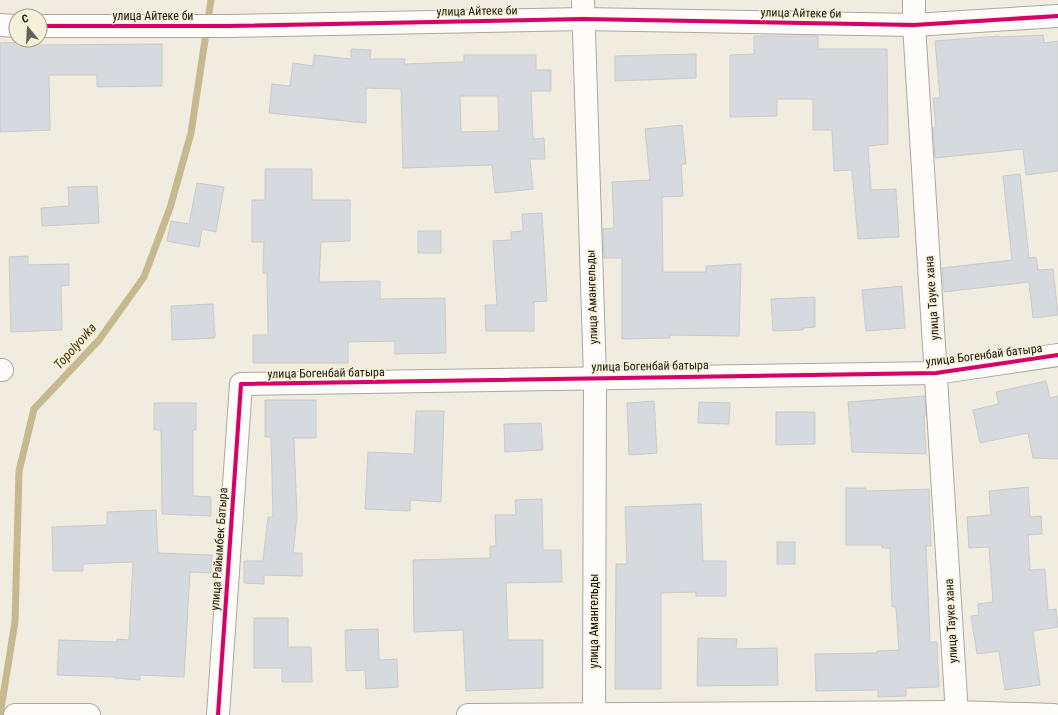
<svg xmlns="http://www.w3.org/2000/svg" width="1058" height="715" viewBox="0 0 1058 715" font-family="'Roboto Condensed',sans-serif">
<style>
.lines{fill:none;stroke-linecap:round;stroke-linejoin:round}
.stream{stroke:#c7b98f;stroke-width:7}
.building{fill:#d6d9de;stroke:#cacac9;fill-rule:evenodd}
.minor-casing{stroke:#aca89f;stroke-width:24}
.minor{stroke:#fdfcfa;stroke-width:22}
.cycleway-casing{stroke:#f7f0d9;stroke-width:6}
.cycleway{stroke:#d6006c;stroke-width:4}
.labels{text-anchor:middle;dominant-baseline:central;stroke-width:3;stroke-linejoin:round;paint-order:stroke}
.street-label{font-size:12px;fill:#18150e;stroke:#f7f0d9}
.water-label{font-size:13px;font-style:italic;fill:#3f3303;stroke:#f7f0d9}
</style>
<rect width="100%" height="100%" fill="#f0ece0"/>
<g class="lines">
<!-- stream -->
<path class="stream" d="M0 715 15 622 19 471 34 409 99 340 144 277 170 208 191 133 211 0"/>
</g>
<!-- building -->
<g class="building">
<path d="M1043 35 1044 43 1058 41V171L1026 175 1023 149 935 158 933 128 936 127 933 98H940L935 41 999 36V37Z"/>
<path d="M754 36H818V49H887L888 144 868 146 871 190 896 189 899 237 858 239 852 170 834 171 832 130H813V99H777V116L730 117V55L754 54Z"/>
<path d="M34 42 35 45 162 44V86L97 87V75H49L50 130 0 132V43Z"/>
<path d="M351 49 371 50 370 59H405L404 64 464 62V55H536V70H551V91H531L533 139 544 138 545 159H530L533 189 495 193 492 165 403 168 401 89 366 88V123L269 113 272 84 290 86 293 63 313 66 314 55 351 59ZM460 96H498L499 131 461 132Z"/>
<path d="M696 54V78L615 81V56Z"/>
<path d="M682 125 686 164H681L683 196 662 197 663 272H706V266L741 264 739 336 670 335V338L622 339V258H604L603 229 614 228 612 182 650 180 645 129Z"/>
<path d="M265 169H312V200H350V241L321 242 319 282 380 281V299L445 298 446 353 395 354V341L348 342V363H253V335H268L267 273H263L264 242H252V200H265Z"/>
<path d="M1020 174 1029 258 1036 257 1038 270 1053 269 1058 315 1033 318 1029 282 944 292 942 268 1012 260 1003 176Z"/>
<path d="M197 183 224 187 216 232 202 229 199 247 167 241 171 221 189 224Z"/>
<path d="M97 186 99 223 42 226 41 208 69 206 68 187Z"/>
<path d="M542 213 547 301 534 302V331H486L485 305H497L493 241 511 240V232L523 231 522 214Z"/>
<rect x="418" y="231" width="23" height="22"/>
<path d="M28 256V265L69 264V285L61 286 62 330 11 332 9 257Z"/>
<path d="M902 286 905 328 866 331 862 290Z"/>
<path d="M815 297V327L803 328V330L773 331 771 299Z"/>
<path d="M213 304 215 338 172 340 171 306Z"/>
<path d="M1046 381 1050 398 1058 396V459L1033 458 1028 433 980 443 973 410 999 404 996 392Z"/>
<path d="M925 396 926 416H924L926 454 852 452 848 402Z"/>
<path d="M265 400H316V438H294L297 516 293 553H302V576L264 575V584L244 583V561H263L268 517H273L271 437H265Z"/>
<path d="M654 401 657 453 629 455 627 403Z"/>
<path d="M699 402 730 403 729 424 698 423Z"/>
<path d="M154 403H196V430H193V496L211 497V516L162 514 161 430H154Z"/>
<path d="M416 411H444L441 502 410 500V511L365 509 368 452 414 454Z"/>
<path d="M776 412H815V444L776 445Z"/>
<path d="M541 423 543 450 505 452 504 424Z"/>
<path d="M1028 487 1030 517 1041 516 1042 534 1028 535 1030 570 1045 569 1048 610 1056 609 1058 627 1033 631 1040 685 1005 690 999 651 977 654 971 616 979 615 978 604 993 602 989 547 969 548 967 517 991 515 989 491Z"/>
<path d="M846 488H866V491L929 489 931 546H926L930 642H937L939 687 906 688V696L878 697V690L816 691 815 654 877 653V651L899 650 896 607H892L890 548H882V545H846Z"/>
<path d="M542 499 543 550H561L562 582 506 583 508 640H543V688L466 691 463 630 414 632 413 560 490 558V546H496L495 515H516L515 500Z"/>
<path d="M701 504 703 561H726V596H696V592L661 593V689H615L616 564H627L625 507Z"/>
<path d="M156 510 158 553 212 555 211 573 190 572 184 677 140 675V680L114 678V677L57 675 59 640 117 642V639L129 640 133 562 83 564V571H53L52 527 107 525V512Z"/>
<rect x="777" y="542" width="18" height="22"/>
<path d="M254 618H288V647H311L312 682H282V668H254Z"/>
<path d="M378 629 379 660 397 659 398 687 366 689 365 670 346 671 345 630Z"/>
<path d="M698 638 737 639 736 649 777 648 778 685 697 686Z"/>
</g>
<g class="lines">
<!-- minor casing -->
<g class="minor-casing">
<g id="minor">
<path d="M583 0 595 377 594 715"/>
<path d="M914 0V25L957 715"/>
<path d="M0 25 16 26"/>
<path d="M40 26H227L583 19 914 25 1058 16"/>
<path d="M0 370H2"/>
<path d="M15 715H89"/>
<path d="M218 715 241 384 936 373 1058 355"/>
<path d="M468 715 957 712 1054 715"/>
</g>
</g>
<!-- minor -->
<use href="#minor" class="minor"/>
<!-- cycleway casing -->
<g class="cycleway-casing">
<g id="cycleway">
<path d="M40 26H227L583 19 914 25 1058 16"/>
<path d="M218 715 241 384 936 373 1058 355"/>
</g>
</g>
<!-- cycleway -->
<use href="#cycleway" class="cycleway"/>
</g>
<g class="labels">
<!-- street labels -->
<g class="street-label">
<text transform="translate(477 11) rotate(-1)">улица Айтеке би</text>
<text transform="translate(801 13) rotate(1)">улица Айтеке би</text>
<text x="153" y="16">улица Айтеке би</text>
<text transform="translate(592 297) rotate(-92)">улица Амангельды</text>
<text transform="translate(932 298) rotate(-94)">улица Тауке хана</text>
<text transform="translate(984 355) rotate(-7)">улица Богенбай батыра</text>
<text transform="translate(650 366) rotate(-1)">улица Богенбай батыра</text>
<text transform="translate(326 373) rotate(-1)">улица Богенбай батыра</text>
<text transform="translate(219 549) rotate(-86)">улица Райымбек Батыра</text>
<text transform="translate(594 621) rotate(-90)">улица Амангельды</text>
<text transform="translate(951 621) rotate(-93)">улица Тауке хана</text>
</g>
<!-- water labels -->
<g class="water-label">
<text transform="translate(75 346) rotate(-48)">Topolyovka</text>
</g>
</g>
<!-- north arrow -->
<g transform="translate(28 28) rotate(342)"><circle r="19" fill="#f7f0d9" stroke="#9e9888"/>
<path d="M0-3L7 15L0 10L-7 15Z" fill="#646058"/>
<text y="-6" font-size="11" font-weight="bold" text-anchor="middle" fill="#18150e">С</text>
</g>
</svg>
